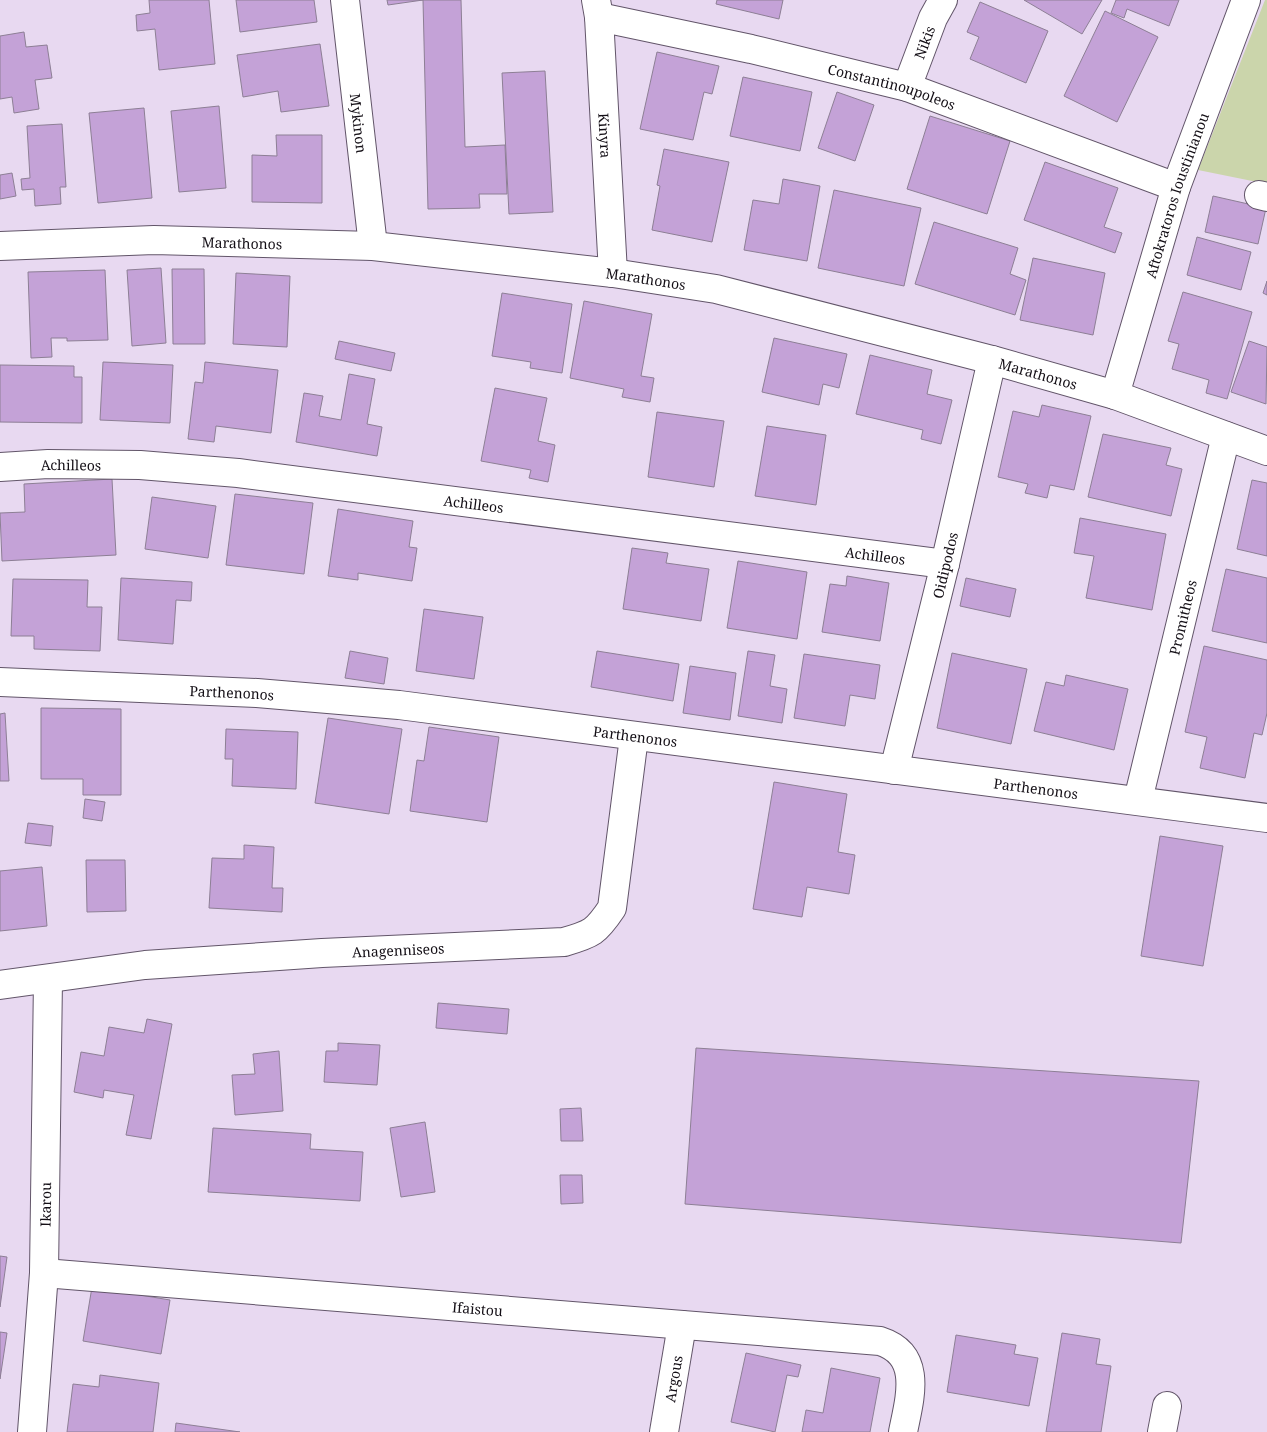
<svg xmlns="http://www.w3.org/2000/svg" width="1267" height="1432" viewBox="0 0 1267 1432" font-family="'Noto Serif',serif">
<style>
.green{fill:#cbd5ab}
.building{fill:#c4a2d7;stroke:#8d7f95}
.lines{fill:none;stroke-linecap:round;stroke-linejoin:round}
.minor-casing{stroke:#625569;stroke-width:30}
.minor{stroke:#fff;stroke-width:28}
.labels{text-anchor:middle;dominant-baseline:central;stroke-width:4.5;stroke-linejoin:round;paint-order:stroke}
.street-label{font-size:14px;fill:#130e15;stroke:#f5e6fe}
</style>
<rect width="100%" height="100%" fill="#e8d9f1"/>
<!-- green -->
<path class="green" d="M1265 0H1267V184L1198 170Z"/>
<!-- building -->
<g class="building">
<path d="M149 0H209L215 64 159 70 155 29 137 31 136 15 150 13Z"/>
<path d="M236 0H314L317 22 240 32Z"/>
<path d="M387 0H461L465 147 505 145 507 194H479L480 208 428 209 423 0 388 5Z"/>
<path d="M717 0H783L779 19 716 4Z"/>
<path d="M1024 0H1102L1082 34Z"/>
<path d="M1116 0H1179L1169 26 1127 9 1124 18 1111 13Z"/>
<path d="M980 2 1048 31 1026 83 970 59 979 37 967 32Z"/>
<path d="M1105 11 1158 37 1117 122 1064 96Z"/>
<path d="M24 32 26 47 47 45 52 78 35 80 39 109 14 113 12 97 0 99V36Z"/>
<path d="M320 44 329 106 281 112 278 91 243 97 237 55Z"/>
<path d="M657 52 719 66 712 94 704 92 693 140 640 129Z"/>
<path d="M545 71 553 212 509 214 502 73Z"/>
<path d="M743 77 812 92 800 151 730 136Z"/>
<path d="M837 92 874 105 855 161 818 148Z"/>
<path d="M219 106 226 188 179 192 171 111Z"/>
<path d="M144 108 152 198 98 203 89 113Z"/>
<path d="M930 116 1010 141 987 214 907 189Z"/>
<path d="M62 124 66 187H60L61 204 35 206 34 189 22 190 21 179 30 178 27 126Z"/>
<path d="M276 135H322V203L252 202V155L277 156Z"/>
<path d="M664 149 729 162 712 242 652 230 660 186 657 185Z"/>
<path d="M1045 162 1118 188 1104 227 1122 233 1115 253 1024 220Z"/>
<path d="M12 173 16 196 0 199V175Z"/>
<path d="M783 179 820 186 807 261 744 250 753 200 779 204Z"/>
<path d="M834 190 921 208 904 286 818 268Z"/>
<path d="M1213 196 1266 208 1258 244 1205 232Z"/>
<path d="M934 222 1018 248 1010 274 1026 280 1015 315 915 284Z"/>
<path d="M1197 237 1251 252 1241 290 1187 275Z"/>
<path d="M1033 258 1105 273 1093 335 1020 320Z"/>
<path d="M161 268 166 343 132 346 127 270Z"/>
<path d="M172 269H204L205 344H173Z"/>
<path d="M105 270 108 340 67 341V338H51L52 357 31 358 28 272Z"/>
<path d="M236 273 290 276 287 347 233 344Z"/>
<path d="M1267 281V295L1263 293Z"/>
<path d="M1183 292 1252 312 1227 399 1206 393 1209 380 1172 369 1179 344 1168 341Z"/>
<path d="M502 293 572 304 562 373 530 368 531 362 492 356Z"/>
<path d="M584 301 652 314 641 376 654 378 650 402 622 397 624 389 570 378Z"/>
<path d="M774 338 847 354 839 388 823 384 819 405 762 392Z"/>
<path d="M339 341 395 353 391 371 335 359Z"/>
<path d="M1249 341 1267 347 1266 404 1231 392Z"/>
<path d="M870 355 932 370 927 394 952 400 941 444 921 439 923 430 856 414Z"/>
<path d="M103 362 173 365 170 423 100 420Z"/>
<path d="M205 362 278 370 271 433 216 426 214 442 188 439 195 382 203 383Z"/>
<path d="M0 365 74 366V377H82V423L0 422Z"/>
<path d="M349 374 375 379 367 424 382 427 377 456 296 442 304 393 323 396 319 416 341 420Z"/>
<path d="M495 388 547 398 538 441 555 445 548 482 529 478 531 470 481 461Z"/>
<path d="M1042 405 1091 416 1074 490 1050 485 1047 498 1025 493 1028 484 998 477 1013 411 1039 417Z"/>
<path d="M657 412 724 421 714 487 648 477Z"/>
<path d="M767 426 826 435 816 505 755 496Z"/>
<path d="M1103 434 1171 448 1166 465 1182 469 1171 516 1088 497Z"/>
<path d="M112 479 116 555 2 561 0 513 25 512 24 484Z"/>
<path d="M1252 480 1267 483V556L1237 549Z"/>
<path d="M235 494 313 503 304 574 226 565Z"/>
<path d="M152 497 216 506 208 558 145 549Z"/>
<path d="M338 509 413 521 409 547 417 548 412 581 358 573V580L328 576Z"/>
<path d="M1080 518 1166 534 1152 610 1086 598 1094 556 1074 553Z"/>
<path d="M632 548 668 553 666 563 709 569 701 621 623 609Z"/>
<path d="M738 561 807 572 797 639 727 628Z"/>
<path d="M1226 569 1267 578V643L1212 631Z"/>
<path d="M847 576 889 583 880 641 822 632 830 584 846 586Z"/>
<path d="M121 578 192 582 191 601 176 600 173 644 118 640Z"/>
<path d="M966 578 1016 589 1010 617 960 606Z"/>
<path d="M13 579 88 580 87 607H102L100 651 34 649V636H11Z"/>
<path d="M424 609 483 617 474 679 416 671Z"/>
<path d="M1204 646 1267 660V713L1262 735 1254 733 1245 778 1200 768 1207 737 1185 732Z"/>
<path d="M350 651 388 658 384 684 345 678Z"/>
<path d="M597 651 679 664 673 701 591 687Z"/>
<path d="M748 651 775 655 770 686 787 689 782 723 738 716Z"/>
<path d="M952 653 1027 669 1011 744 937 728Z"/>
<path d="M804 654 880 665 875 699 850 695 845 726 794 718Z"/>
<path d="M690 666 736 673 730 720 683 713Z"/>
<path d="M1066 675 1128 689 1114 750 1034 731 1046 682 1064 686Z"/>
<path d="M41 708 121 709V795H83V779H41Z"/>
<path d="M5 713 9 781H0V714Z"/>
<path d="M328 718 402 729 389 814 315 803Z"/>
<path d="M429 727 499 737 487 822 410 811 417 760 424 761Z"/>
<path d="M226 729 298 732 296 789 232 786 233 759H225Z"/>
<path d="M774 782 847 794 838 852 855 855 849 894 807 887 802 917 753 909Z"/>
<path d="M85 799 105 802 102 821 83 818Z"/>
<path d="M28 823 53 826 51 846 25 843Z"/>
<path d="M1160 836 1223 846 1203 966 1141 956Z"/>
<path d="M244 845 274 847 272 888H283L282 912 209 908 212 858 244 859Z"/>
<path d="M86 860H125L126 911 87 912Z"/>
<path d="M42 867 47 926 0 931V871Z"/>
<path d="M438 1003 509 1009 507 1034 436 1028Z"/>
<path d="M147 1019 172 1024 151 1139 126 1135 134 1095 104 1090 103 1098 74 1092 81 1052 104 1056 109 1027 144 1033Z"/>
<path d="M338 1043 380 1045 377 1085 324 1082 326 1051H338Z"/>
<path d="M696 1048 1199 1081 1181 1243 685 1204Z"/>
<path d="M279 1051 283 1111 235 1115 232 1075 255 1074 253 1054Z"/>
<path d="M581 1108 583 1141H561L560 1109Z"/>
<path d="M425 1122 435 1192 401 1197 390 1128Z"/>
<path d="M213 1128 311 1134 310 1149 363 1152 360 1201 208 1192Z"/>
<path d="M560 1175H582L583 1203 561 1204Z"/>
<path d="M0 1256 7 1257 0 1307Z"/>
<path d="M92 1287 170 1300 161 1354 83 1341Z"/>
<path d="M0 1332 7 1333 0 1379Z"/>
<path d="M1062 1333 1100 1339 1096 1364 1111 1366 1101 1432H1046Z"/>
<path d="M956 1335 1016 1345 1014 1354 1038 1358 1029 1406 947 1392Z"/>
<path d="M746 1353 801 1365 798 1377 787 1375 775 1432 731 1422Z"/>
<path d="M831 1368 880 1378 870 1432H802L806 1410 823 1413Z"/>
<path d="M100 1375 159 1383 153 1432H67L73 1384 99 1387Z"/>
<path d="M176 1423 240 1432H175Z"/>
</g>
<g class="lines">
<!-- minor casing -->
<g class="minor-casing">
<g id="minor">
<path id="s1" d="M345 0 373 246"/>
<path id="s2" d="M596 0 599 17 613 273"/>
<path id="s3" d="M599 17 751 49 907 87 1176 187"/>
<path id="s4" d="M907 87 933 18 943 0"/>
<path d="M1259 195 1267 197"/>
<path id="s5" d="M0 246 154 240 373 246 613 273 716 289 992 360 1115 395 1267 451"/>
<path id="s6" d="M1115 395 1176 187 1246 0"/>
<path id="s7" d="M0 467 48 464 140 465 238 473 945 564"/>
<path id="s8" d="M0 682 257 693 399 705 1267 818"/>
<path id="s9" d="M894 770 945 564 992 360"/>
<path id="s10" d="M1138 800 1226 436"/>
<path id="s11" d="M0 985 145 965 322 953 564 942C592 934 596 932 612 908L634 737"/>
<path id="s12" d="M44 1273 880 1341C923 1355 910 1397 903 1432"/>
<path id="s13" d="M32 1432 44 1273 48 979"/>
<path id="s14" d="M664 1432 682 1325"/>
<path d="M1162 1432 1167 1406"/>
</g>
</g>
<!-- minor -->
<use href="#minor" class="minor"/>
</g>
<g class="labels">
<!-- street labels -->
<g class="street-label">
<text stroke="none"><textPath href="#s4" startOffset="48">Nikis</textPath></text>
<text stroke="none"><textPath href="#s3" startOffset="301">Constantinoupoleos</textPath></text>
<text stroke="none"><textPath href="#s1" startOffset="124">Mykinon</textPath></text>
<text stroke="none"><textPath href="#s2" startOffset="136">Kinyra</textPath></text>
<text stroke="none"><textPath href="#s6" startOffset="209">Aftokratoros Ioustinianou</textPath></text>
<text stroke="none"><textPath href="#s5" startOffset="242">Marathonos</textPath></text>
<text stroke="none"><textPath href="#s5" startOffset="648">Marathonos</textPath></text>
<text stroke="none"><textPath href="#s5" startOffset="1052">Marathonos</textPath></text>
<text stroke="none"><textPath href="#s7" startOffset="71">Achilleos</textPath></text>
<text stroke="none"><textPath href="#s7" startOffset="476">Achilleos</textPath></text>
<text stroke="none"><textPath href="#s7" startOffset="881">Achilleos</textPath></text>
<text stroke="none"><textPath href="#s9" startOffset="211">Oidipodos</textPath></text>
<text stroke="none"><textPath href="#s10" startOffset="188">Promitheos</textPath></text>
<text stroke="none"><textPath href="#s8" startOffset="232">Parthenonos</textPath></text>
<text stroke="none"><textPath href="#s8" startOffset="638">Parthenonos</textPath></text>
<text stroke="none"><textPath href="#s8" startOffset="1042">Parthenonos</textPath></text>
<text stroke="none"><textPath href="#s11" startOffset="400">Anagenniseos</textPath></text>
<text stroke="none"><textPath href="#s13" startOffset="228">Ikarou</textPath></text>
<text stroke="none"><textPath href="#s12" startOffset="435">Ifaistou</textPath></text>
<text stroke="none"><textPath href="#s14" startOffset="54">Argous</textPath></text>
</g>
</g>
</svg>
